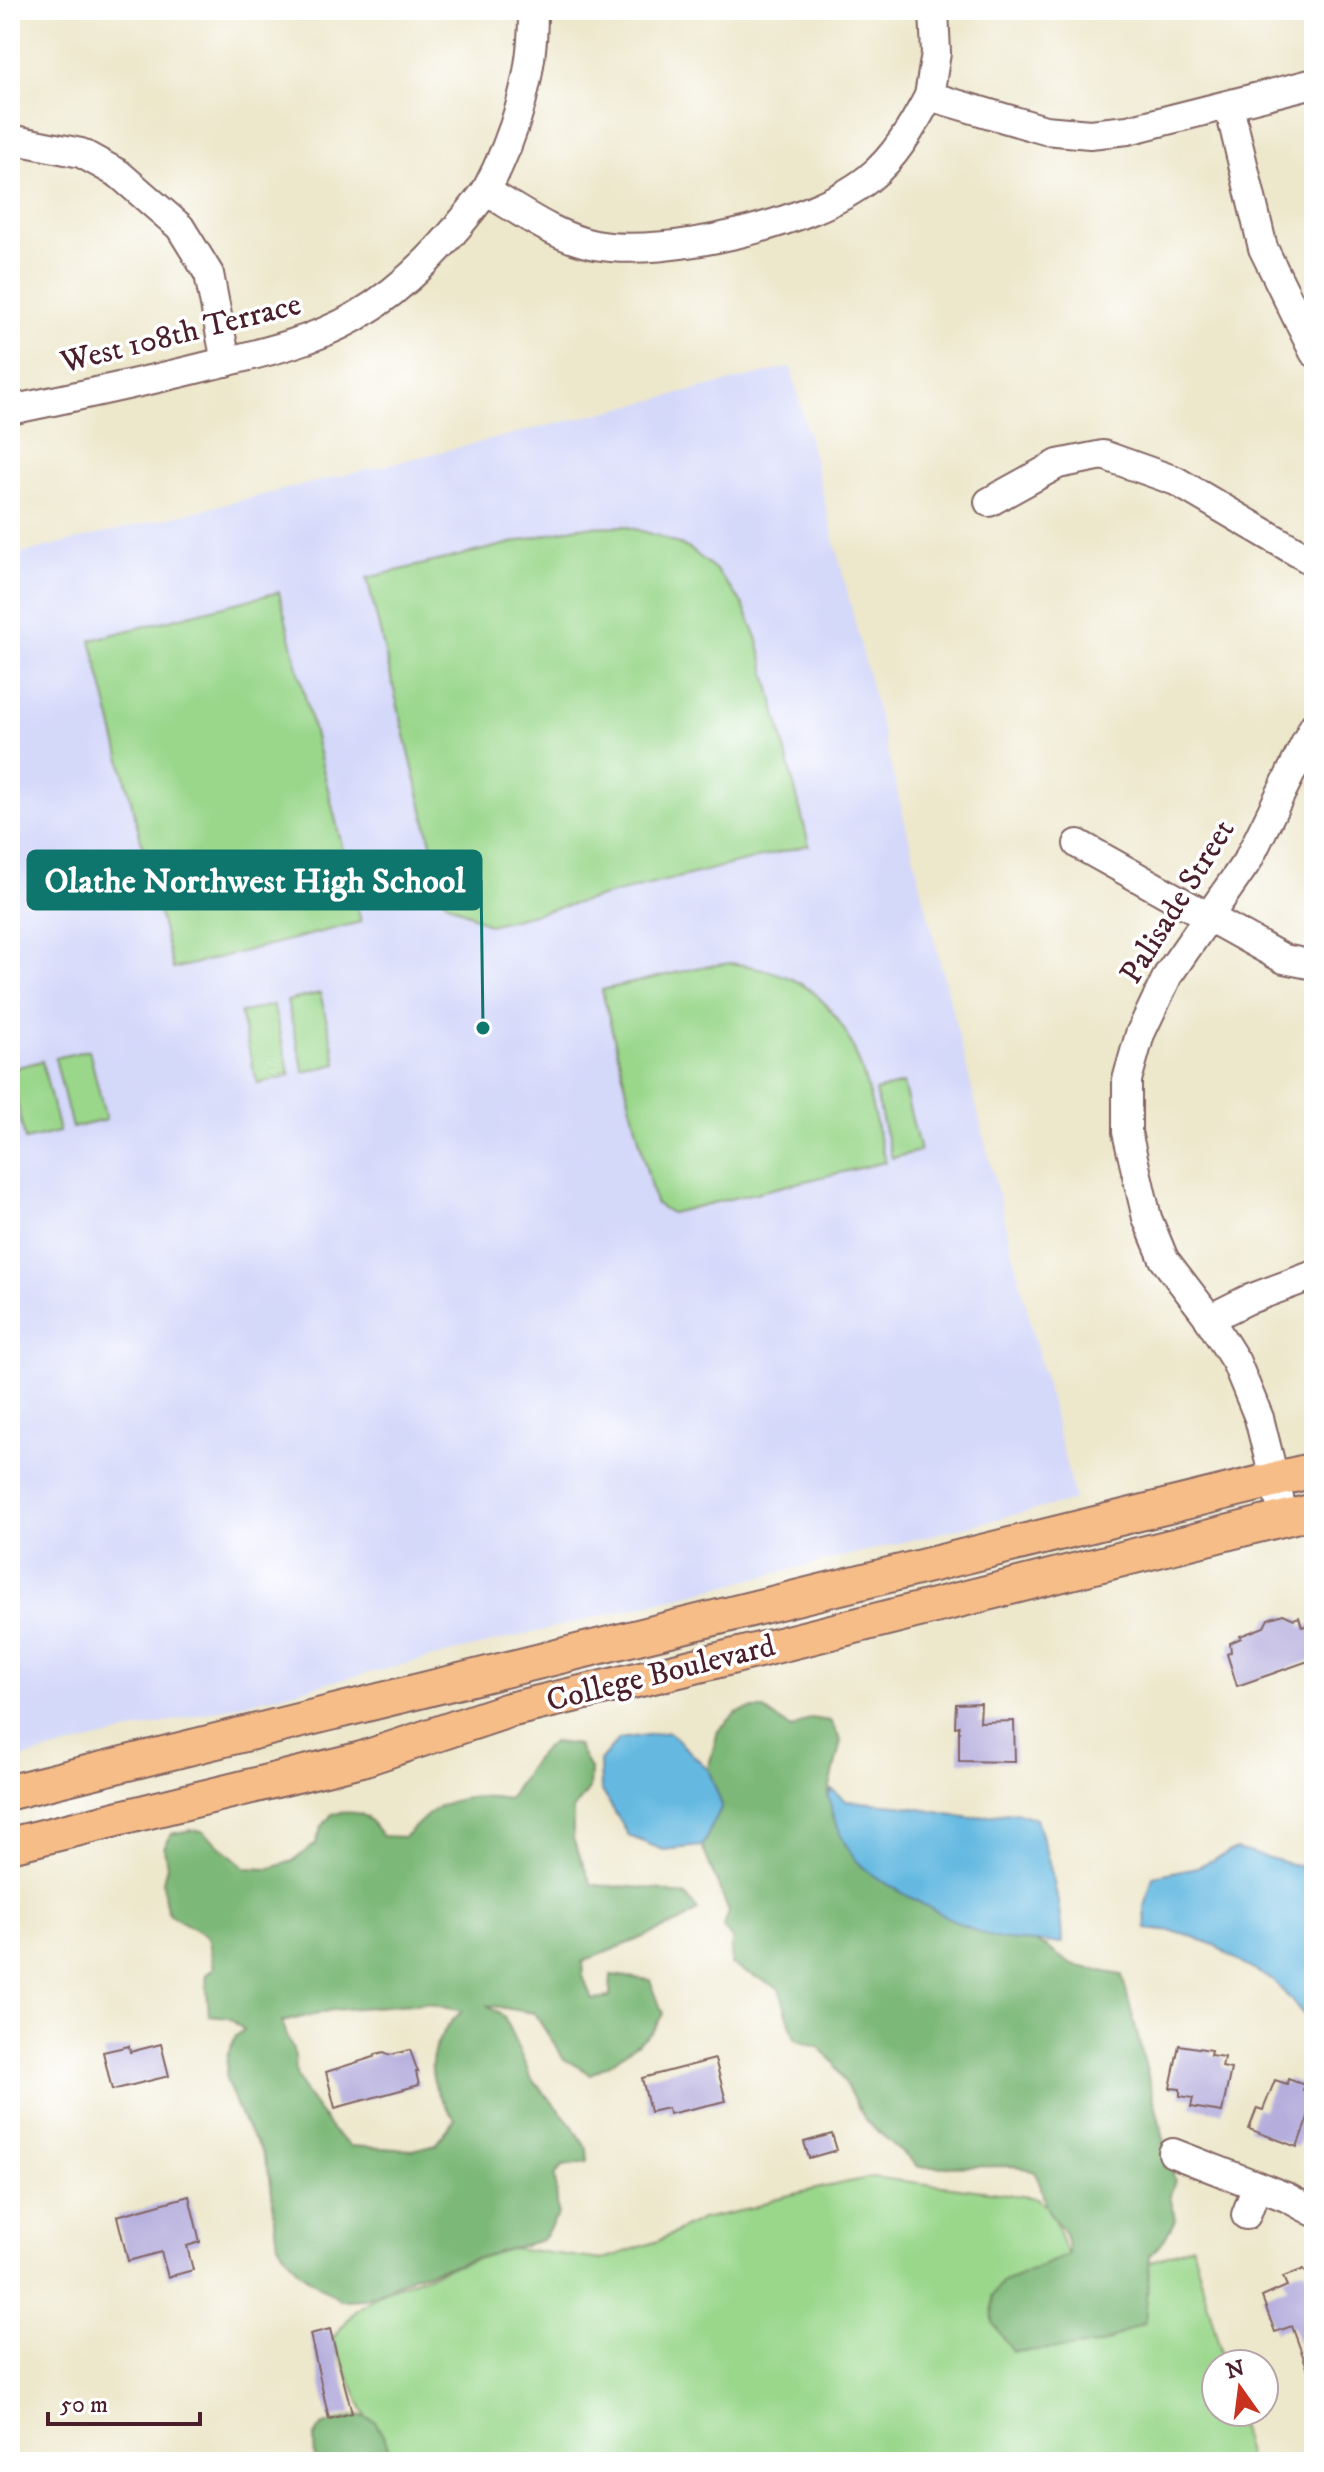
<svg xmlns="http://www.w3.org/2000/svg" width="1324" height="2472" viewBox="0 0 1324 2472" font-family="'IM FELL DW Pica',serif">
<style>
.built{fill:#d4d8f9}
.green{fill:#9ad78b;stroke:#727b5b;stroke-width:2}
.forest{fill:#7bb877;stroke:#626c51;stroke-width:2;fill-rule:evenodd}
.water{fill:#65b9e1;stroke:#586c86;stroke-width:2}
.building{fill:#b5aedd}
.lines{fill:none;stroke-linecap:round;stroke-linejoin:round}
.minor-casing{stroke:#836563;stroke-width:32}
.major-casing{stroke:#836563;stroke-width:38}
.minor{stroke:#fff;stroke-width:28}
.major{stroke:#f7bd88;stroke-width:34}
.labels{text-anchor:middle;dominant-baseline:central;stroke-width:7;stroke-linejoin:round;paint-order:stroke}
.street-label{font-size:32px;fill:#4a1f2b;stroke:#fff}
.leader{fill:none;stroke:#0f766e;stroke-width:3}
.callout-dot{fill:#0f766e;stroke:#fff;stroke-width:3}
.callout{fill:#0f766e;stroke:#0f766e;stroke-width:3}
.callout-label{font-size:34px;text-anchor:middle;font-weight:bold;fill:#fff}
</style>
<rect width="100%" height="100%" fill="#fff"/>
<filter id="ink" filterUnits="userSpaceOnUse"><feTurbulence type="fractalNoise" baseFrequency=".0125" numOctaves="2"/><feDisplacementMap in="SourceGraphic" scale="16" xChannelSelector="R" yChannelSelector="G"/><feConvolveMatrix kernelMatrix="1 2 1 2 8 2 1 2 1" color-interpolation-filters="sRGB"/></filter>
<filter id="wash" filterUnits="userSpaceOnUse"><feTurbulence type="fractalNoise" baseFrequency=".006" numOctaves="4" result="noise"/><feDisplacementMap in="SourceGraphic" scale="32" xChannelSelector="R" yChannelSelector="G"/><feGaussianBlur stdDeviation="1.8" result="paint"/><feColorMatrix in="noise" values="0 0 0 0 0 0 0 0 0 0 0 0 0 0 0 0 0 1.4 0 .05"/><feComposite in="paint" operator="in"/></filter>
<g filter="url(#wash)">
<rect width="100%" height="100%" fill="#ede7cb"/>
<!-- built -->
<path class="built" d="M791 367 1075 1500 10 1761V556Z"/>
<!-- green -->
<g class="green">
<path d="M624 526 659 536 690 549 715 569 742 603 757 637 809 845 489 925 445 901 367 578 578 527Z"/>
<path d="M279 592 361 922 173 969 91 640Z"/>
<path d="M731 963C752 967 773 970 792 979 860 1013 868 1096 885 1162L671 1213 655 1203 602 990 701 967Z"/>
<path d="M320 993 337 1064 304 1072 287 1001Z"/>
<path d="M273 1005 290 1075 257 1084 240 1013Z"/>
<path d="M89 1050 106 1120 72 1128 55 1058Z"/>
<path d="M42 1061 59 1132 25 1140 10 1069Z"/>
<path d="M903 1084 920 1151 892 1158 875 1091Z"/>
<path d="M872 2177 1037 2198 1051 2210 1064 2247 1074 2267 1146 2264 1192 2245 1224 2364H1216V2412H1236L1249 2462H386L332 2339 354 2312 382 2292 455 2265 513 2248 601 2260 658 2241 702 2219 754 2208 774 2199 802 2192Z"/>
</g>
<!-- forest -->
<g class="forest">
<path d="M749 1709H763L792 1729 810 1718 830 1721 841 1741 828 1796 835 1822 848 1849 864 1867 919 1902 997 1938 1032 1941 1046 1947 1072 1965 1122 1975 1175 2181 1170 2195 1175 2220 1164 2240 1150 2256 1145 2322 1099 2345 1013 2352 993 2323 992 2295 1003 2282 1068 2255C1069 2224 1052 2226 1045 2203 1042 2191 1041 2183 1035 2172L1018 2166 919 2167 866 2121 833 2062 819 2047 795 2039 779 1988 731 1965 732 1939 723 1928 729 1912 702 1846 722 1806 708 1769 718 1731 736 1713Z"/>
<path d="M553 1742 577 1745 590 1769 589 1789 573 1810V1839L591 1884 657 1889 686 1896 698 1910 680 1922 582 1962 583 1976 592 1999 610 1997 611 1975 650 1980 663 2014 652 2032 610 2064 591 2074 564 2059 534 2013 487 2005 504 2017 531 2078 572 2125 587 2149 588 2162 563 2166 555 2175 558 2215 542 2240 413 2276 366 2299 340 2300 299 2272 278 2244 270 2177 262 2153 243 2121 226 2080 227 2056 236 2036 244 2030 229 2018 209 2016 206 1975 214 1968 208 1937 169 1914 165 1901 163 1881 167 1866 164 1848 171 1834 191 1830 203 1831 246 1868 268 1869 293 1861 316 1844 321 1828 332 1814C360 1810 366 1812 382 1836L404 1837C415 1828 426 1814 438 1807 459 1796 486 1795 508 1799 523 1779 533 1756 553 1742ZM425 2003 462 2011C424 2047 422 2079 455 2119L436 2144 413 2150 350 2146 334 2132 305 2093 296 2075 295 2056 282 2022 332 2010Z"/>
<path d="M359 2415 375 2421 397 2462H315L314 2438 322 2425Z"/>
</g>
<!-- water -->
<g class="water">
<path d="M669 1732 708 1769 722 1806 702 1846 663 1850 629 1836 601 1789 600 1761 619 1739Z"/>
<path d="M832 1790 846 1801 898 1805 970 1818 1016 1812 1036 1819C1049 1860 1061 1900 1062 1943 1042 1942 1021 1942 1000 1939 976 1935 882 1884 863 1867 843 1849 835 1821 828 1796Z"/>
<path d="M1236 1849 1314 1870V2021L1305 2016 1273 1980 1244 1965 1214 1945 1183 1933 1146 1929 1145 1907 1153 1876 1197 1867Z"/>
</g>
<g id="blocks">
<!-- building -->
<g class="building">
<path d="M1283 1614 1294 1619 1299 1617 1302 1627 1314 1623V1659L1237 1686 1227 1654 1231 1652 1230 1643 1241 1638 1240 1636 1264 1627 1268 1619Z"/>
<path d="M981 1703 980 1722 1014 1721 1015 1762 959 1761V1726L955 1727 956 1704Z"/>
<path d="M161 2044 169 2076 112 2090 103 2052 129 2046 130 2052Z"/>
<path d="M1179 2045 1211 2050 1210 2055 1224 2057 1222 2067 1231 2069 1222 2112 1191 2107 1193 2098 1180 2096V2089L1170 2088Z"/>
<path d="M410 2050 418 2072H416L419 2085 335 2108 326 2072 374 2057 376 2054 384 2052 390 2055Z"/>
<path d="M715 2059 726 2101 669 2114 668 2108 650 2112 642 2078Z"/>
<path d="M1288 2079 1305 2085 1303 2090 1314 2094V2101L1297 2147 1249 2129 1257 2108 1263 2110 1275 2080 1287 2084Z"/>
<path d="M832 2134 837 2150 809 2158 804 2142Z"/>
<path d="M189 2196 200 2242 187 2246 193 2270 168 2277 161 2252 128 2261 117 2216Z"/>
<path d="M1304 2269 1314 2287V2381H1312L1292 2326 1275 2332 1262 2297 1287 2286 1283 2277Z"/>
<path d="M330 2329 352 2413 329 2419 310 2334Z"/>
</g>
</g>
</g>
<g filter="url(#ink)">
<use href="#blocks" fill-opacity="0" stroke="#836563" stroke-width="2"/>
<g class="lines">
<!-- minor casing -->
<g class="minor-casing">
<g id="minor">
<path d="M929 96 936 53 934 10"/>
<path d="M1229 106 1263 248 1314 352"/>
<path d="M10 139 81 153 119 174 180 227 209 274 226 362"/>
<path d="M486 191C515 136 534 73 533 10"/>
<path d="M10 410C78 396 145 382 212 365 262 353 311 342 355 317 410 285 449 240 486 191 520 211 555 237 595 245 665 258 812 224 868 179 895 158 913 126 929 96L1045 130 1090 134 1128 130 1314 83"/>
<path d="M989 502 1058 464 1103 455 1176 481 1314 562"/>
<path d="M1078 844 1284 959 1314 965"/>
<path d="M1209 1319 1247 1300 1314 1275"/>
<path d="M1284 1518 1259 1418 1236 1362 1206 1314 1164 1259 1147 1218 1127 1132V1080L1140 1034 1168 975 1248 860 1314 726"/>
<path d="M1173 2153 1286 2197 1314 2212"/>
<path d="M1246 2215 1257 2186"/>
</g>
</g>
<!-- major casing -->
<g class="major-casing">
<g id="major">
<path d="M10 1792 1314 1470"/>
<path d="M10 1845 362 1759 509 1710 679 1670 1314 1511"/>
</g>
</g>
<!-- minor -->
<use href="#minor" class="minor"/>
<!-- major -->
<use href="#major" class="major"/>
</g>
</g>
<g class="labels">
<!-- street labels -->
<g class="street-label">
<text transform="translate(181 334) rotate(-14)">West 108th Terrace</text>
<text transform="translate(1178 902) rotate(-58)">Palisade Street</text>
<text transform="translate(661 1674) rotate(-14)">College Boulevard</text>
</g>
</g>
<!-- callouts -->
<path class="leader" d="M483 1028L481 880"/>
<circle class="callout-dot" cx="483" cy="1028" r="8"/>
<rect class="callout" x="28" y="851" width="453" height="58" rx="8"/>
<g class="callout-label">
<text x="255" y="892">Olathe Northwest High School</text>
</g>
<!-- margin -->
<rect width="1324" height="2472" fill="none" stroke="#fff" stroke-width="40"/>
<!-- north arrow -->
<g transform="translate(1240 2388) rotate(346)"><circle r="38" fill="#ffffff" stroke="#b7a5aa" stroke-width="2"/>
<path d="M0-6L14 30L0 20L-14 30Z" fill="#c8321e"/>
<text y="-12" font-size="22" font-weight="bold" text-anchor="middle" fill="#4a1f2b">N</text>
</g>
<!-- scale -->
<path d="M48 2412v12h152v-12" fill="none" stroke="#4a1f2b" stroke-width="4"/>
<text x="60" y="2412" font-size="24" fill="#4a1f2b" stroke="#ffffff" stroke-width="6" paint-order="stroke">50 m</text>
</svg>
